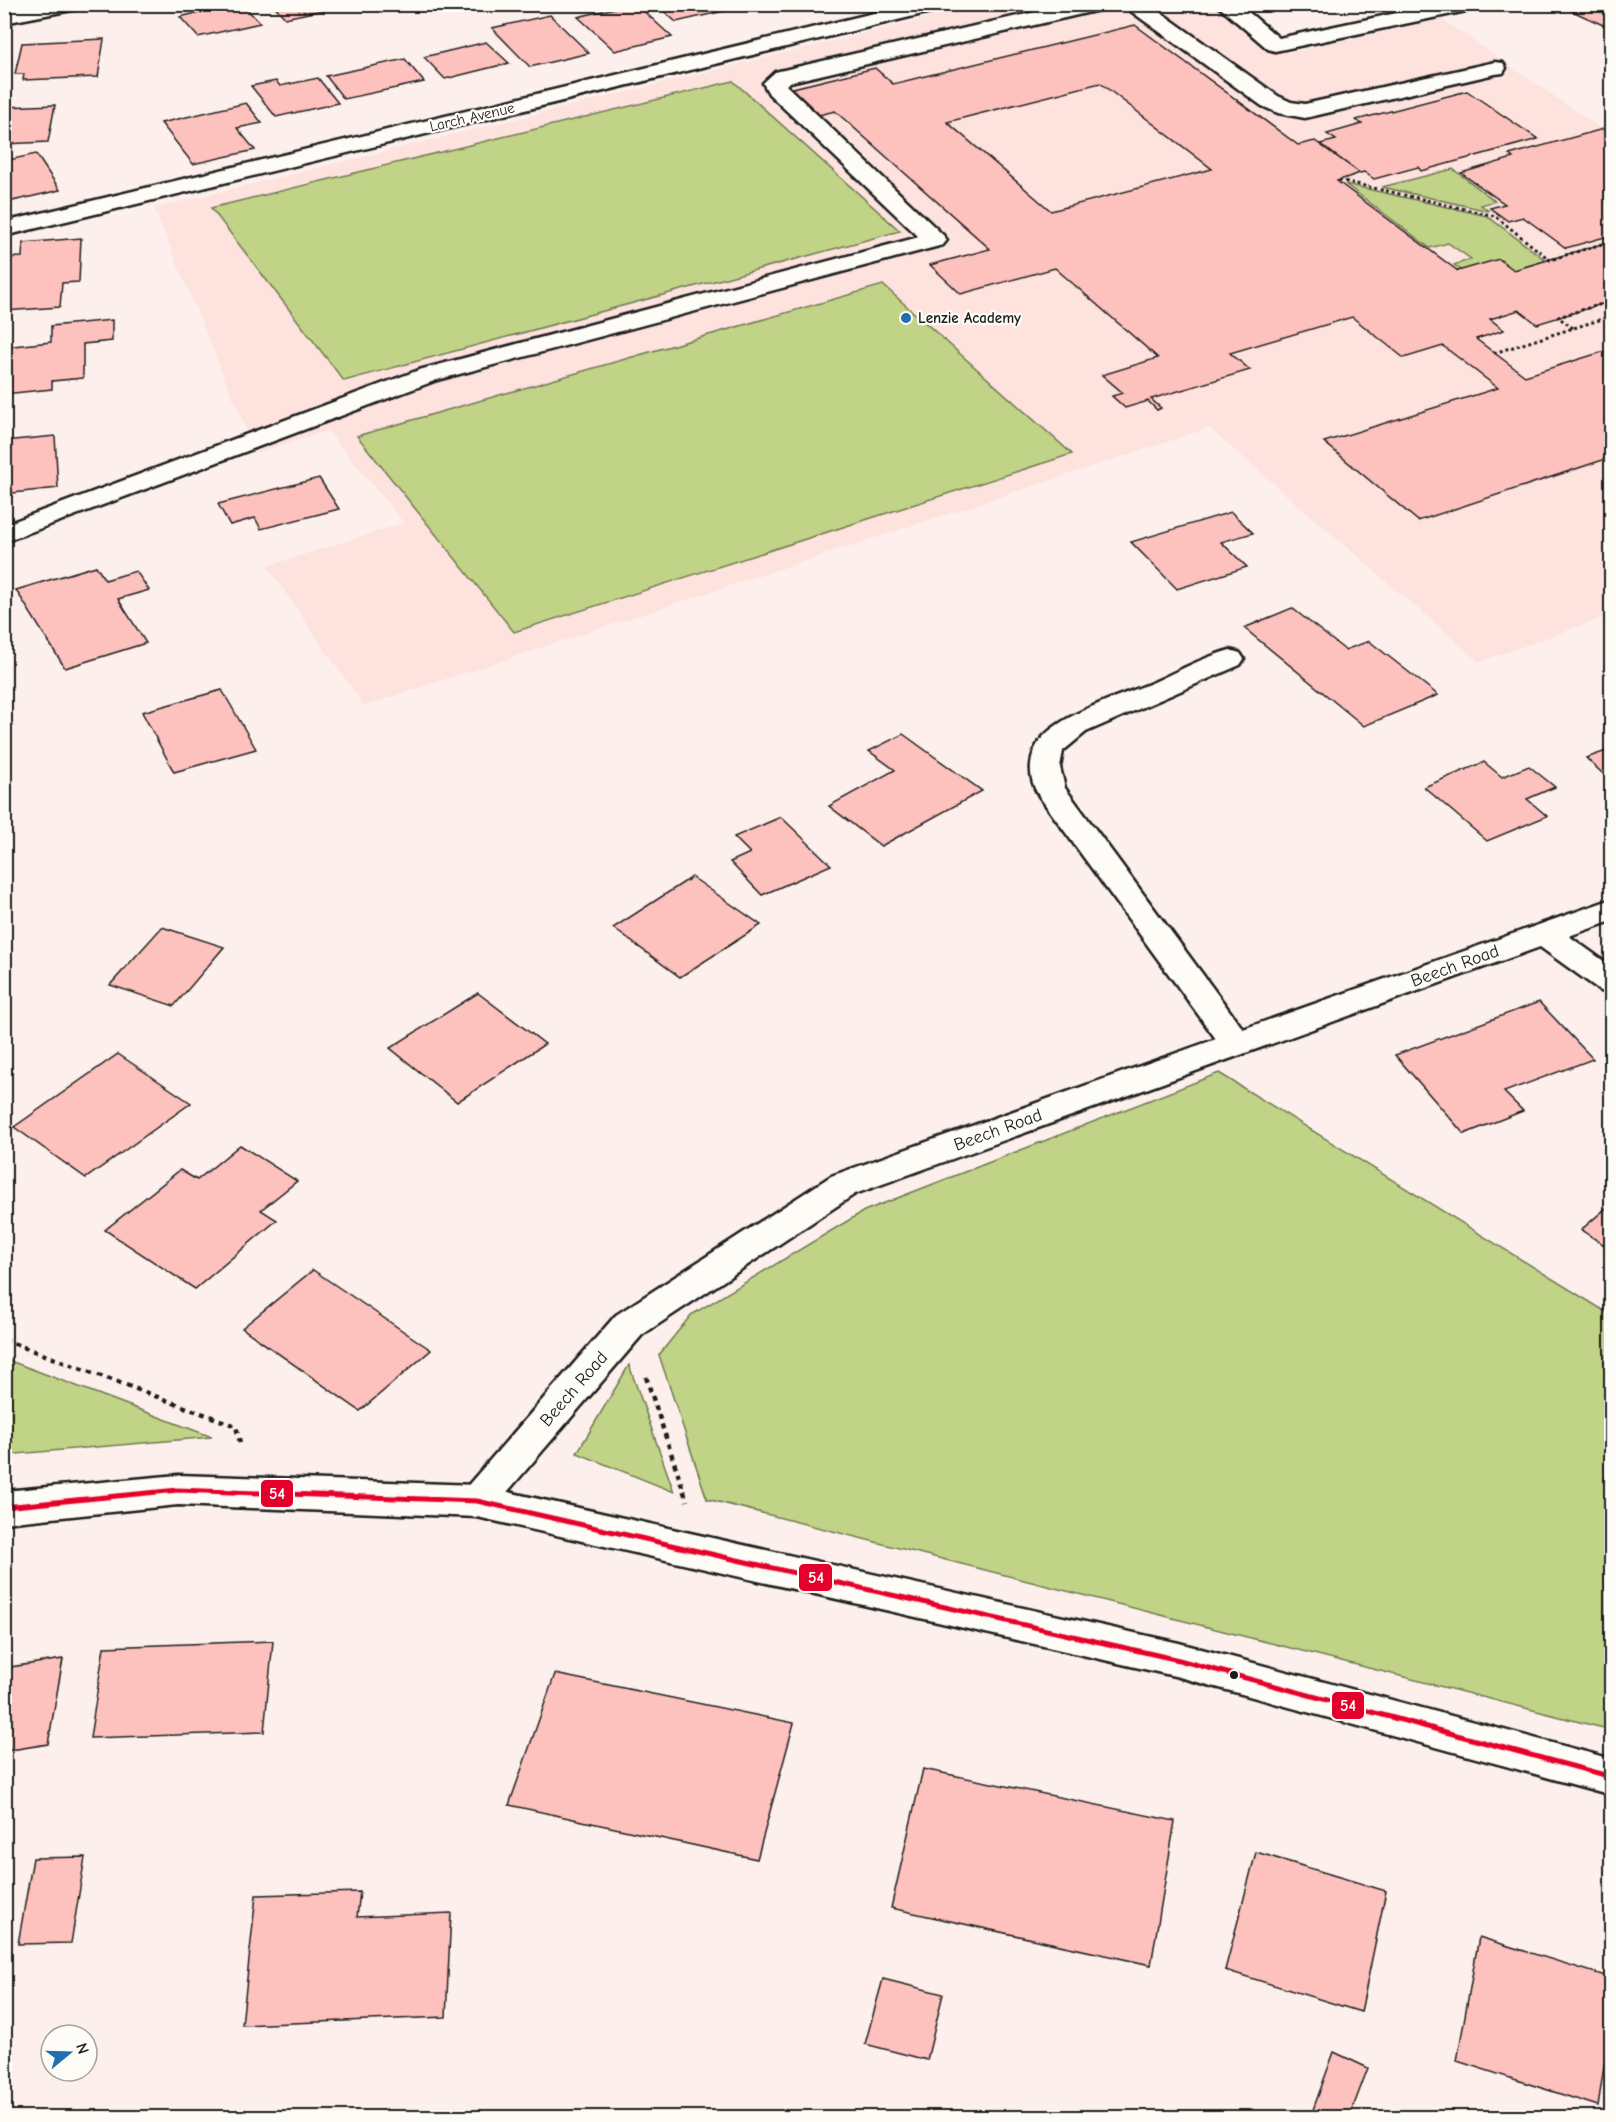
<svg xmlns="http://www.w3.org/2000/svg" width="1616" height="2122" viewBox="0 0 1616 2122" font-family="'Comic Neue',sans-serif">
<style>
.built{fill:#fde2de}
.green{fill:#c1d387;stroke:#6e7852;stroke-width:1.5}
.building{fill:#fec2be;stroke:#1c1c1c;stroke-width:1.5;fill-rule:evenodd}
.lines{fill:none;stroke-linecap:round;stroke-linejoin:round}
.minor-casing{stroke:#1c1c1c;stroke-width:5}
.major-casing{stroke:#1c1c1c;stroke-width:5}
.path-far1{stroke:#1c1c1c;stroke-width:3;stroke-dasharray:3 3;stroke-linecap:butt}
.path{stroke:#1c1c1c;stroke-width:4.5;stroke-dasharray:5 5;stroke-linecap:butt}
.minor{fill:#fdfcf7;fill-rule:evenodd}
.major{fill:#fdfcf7;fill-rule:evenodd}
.bus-1-casing{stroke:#fdfcf7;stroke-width:10}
.bus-1{stroke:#e4002b;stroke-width:5}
.poi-dot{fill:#1f6fb2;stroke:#fdfcf7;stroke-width:2}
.bus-dot{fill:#1c1c1c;stroke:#fdfcf7;stroke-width:2}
.labels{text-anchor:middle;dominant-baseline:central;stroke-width:4.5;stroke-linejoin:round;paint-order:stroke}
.far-street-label{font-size:15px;fill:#1c1c1c;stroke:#fdfcf7}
.far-poi-label{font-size:15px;font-weight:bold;fill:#1c1c1c;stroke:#fdfcf7;text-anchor:start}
.street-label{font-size:18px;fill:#1c1c1c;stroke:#fdfcf7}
.line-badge{stroke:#fdfcf7;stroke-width:2}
.badge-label{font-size:16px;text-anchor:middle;font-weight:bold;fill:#fff}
</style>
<rect width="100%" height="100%" fill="#fdf0ec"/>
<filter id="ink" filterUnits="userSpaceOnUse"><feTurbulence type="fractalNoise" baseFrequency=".0167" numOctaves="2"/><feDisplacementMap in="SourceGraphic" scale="12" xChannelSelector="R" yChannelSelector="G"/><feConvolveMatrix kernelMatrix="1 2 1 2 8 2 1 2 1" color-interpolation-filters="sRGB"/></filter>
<g filter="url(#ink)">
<!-- built -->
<path class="built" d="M980 5H1212L1267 47 1287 53 1437 16 1611 135V615L1479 662 1209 428 364 706 267 566 404 523 328 431 256 453 154 208Z"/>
<!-- green -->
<g class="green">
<path d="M733 81 900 231 344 381 211 208Z"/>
<path d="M1453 169 1495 201 1481 205 1489 211 1382 187Z"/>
<path d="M1345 184 1487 216 1547 261 1514 270H1461L1454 265 1471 259 1448 243 1430 248Z"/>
<path d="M883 285 1072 454 514 632 357 436Z"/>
<path d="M1219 1073 1611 1315V1730L707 1499 659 1355 691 1315 864 1211Z"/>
<path d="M5 1359 212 1437 5 1455Z"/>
<path d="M629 1365 674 1492 577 1453Z"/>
</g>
<!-- building -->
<g class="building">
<path d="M233 4H242L260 23 198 37 180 17Z"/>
<path d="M273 4H346L347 5 285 18Z"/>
<path d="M631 4H636L672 37 615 51 578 17Z"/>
<path d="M745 4 746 6 676 22 657 5Z"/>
<path d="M1586 4H1612V29L1572 11Z"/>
<path d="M550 15 589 53 530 67 492 28Z"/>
<path d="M1135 25 1298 145 1315 141 1360 173 1337 181 1458 271 1499 259 1514 270 1608 242 1612 245V301L1537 324 1519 310 1490 319 1504 330 1476 339 1525 376 1612 349V457L1418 521 1324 442 1498 388 1443 346 1404 358 1352 317 1230 353 1250 370 1151 399 1161 408 1157 410 1148 401 1125 408 1112 396 1123 393 1102 375 1158 358 1055 268 961 294 930 265 990 249 835 111 819 115 789 89 875 68 893 84ZM1100 83 1212 169 1051 211 947 122Z"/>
<path d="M104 39 98 77 23 80 24 74H15L22 43Z"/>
<path d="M486 42 509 63 445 79 424 57Z"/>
<path d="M405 59 424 82 344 99 326 76Z"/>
<path d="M318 78 338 103 276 117 251 86 276 81 280 86Z"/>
<path d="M1467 91 1538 139 1421 171 1418 167 1374 179 1364 172 1360 173 1320 144 1336 140 1327 134 1362 124 1356 120Z"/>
<path d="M246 103 262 123 237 128 255 150 193 164 161 123Z"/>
<path d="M55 105 48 142 4 144V107Z"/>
<path d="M1603 129 1612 135V235L1566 248 1523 217 1508 221 1490 208 1505 204 1461 173 1513 158 1509 155Z"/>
<path d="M36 154 60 190 4 203V161Z"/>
<path d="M81 238 79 282 62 283 60 307 4 311V258L22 257 23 243Z"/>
<path d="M112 320V341L83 344V378L52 381V389L4 394V347L51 342V326Z"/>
<path d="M55 436 58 488 4 494V441Z"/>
<path d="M319 478 339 509 261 529 255 518 230 525 218 504Z"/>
<path d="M1231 512 1253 533 1221 542 1247 567 1177 589 1131 542Z"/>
<path d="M96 566 105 580 136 571 149 590 118 599 146 643 65 668 16 590Z"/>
<path d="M1292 608 1345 650 1369 641 1438 695 1364 726 1244 628Z"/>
<path d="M222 690 256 749 174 772 142 712Z"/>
<path d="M903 734 982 791 881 846 829 806 895 770 869 751Z"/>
<path d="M1612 749V782L1586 758Z"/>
<path d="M1484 762 1502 777 1529 766 1555 787 1527 799 1547 816 1487 841 1424 787Z"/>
<path d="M781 817 831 865 762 895 730 862 750 853 734 837Z"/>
<path d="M692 877 761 925 680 977 613 928Z"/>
<path d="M162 927 224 947 174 1006 110 985Z"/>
<path d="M478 993 545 1044 457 1102 390 1048Z"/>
<path d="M1539 1002 1593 1059 1504 1092 1523 1111 1464 1134 1395 1055Z"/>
<path d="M118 1054 191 1103 86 1178 14 1127Z"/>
<path d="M240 1145 297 1181 261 1210 277 1220 195 1289 105 1230 180 1170 197 1180Z"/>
<path d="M1612 1203V1250L1581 1230Z"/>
<path d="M313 1270 431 1350 360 1411 242 1328Z"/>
<path d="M273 1641 264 1732 90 1738 104 1647Z"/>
<path d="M63 1659 48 1744 4 1751V1668Z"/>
<path d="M555 1674 794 1723 757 1859 509 1805Z"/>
<path d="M923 1769 1175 1821 1151 1965 891 1908Z"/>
<path d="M1256 1852 1386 1891 1361 2012 1225 1970Z"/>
<path d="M85 1857 71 1943 18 1944 33 1858Z"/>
<path d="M360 1892 357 1917 451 1913 446 2017 242 2025 256 1895Z"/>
<path d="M1479 1937 1612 1978V2013L1598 2106 1457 2061Z"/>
<path d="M883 1979 943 1994 927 2060 865 2044Z"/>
<path d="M1334 2052 1368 2068 1349 2118H1310Z"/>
</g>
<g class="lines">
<!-- minor casing -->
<g class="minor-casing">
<g id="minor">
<path d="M37 4H82L79 8 72 10 4 23V11Z"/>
<path d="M911 4H949L946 8 939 10 4 236V222Z"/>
<path d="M1070 4H1109L1106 8 1099 10 790 82 786 85 943 235 947 240 943 245 437 380 4 542V525L419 370 919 237 769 94 763 83 775 72Z"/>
<path d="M1121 4H1149L1278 96 1291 102 1305 104 1495 62 1503 63 1506 68 1503 73 1495 74 1305 118 1278 113 1262 106Z"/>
<path d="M1216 4H1239L1279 38 1439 4H1481L1478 8 1471 10 1275 51 1268 49Z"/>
<path d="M1230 650 1240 653 1244 659 1240 665 1086 732 1063 751 1060 767 1065 788 1243 1029 1612 899V921L1569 936 1612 967V994L1601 991 1540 947 855 1194 642 1335 490 1512 477 1517 464 1512 458 1501 464 1490 616 1315 831 1176 1216 1039 1039 796C1027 777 1028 754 1043 737 1064 713 1123 695 1154 682 1178 671 1204 657 1230 650Z"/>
</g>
</g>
<!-- major casing -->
<g class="major-casing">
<path id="major" d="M178 1475 477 1485 1179 1643 1612 1759V1795L1179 1677 477 1517 178 1505 4 1523V1491Z"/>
</g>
<!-- path-far1 -->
<g class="path-far1">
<path d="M1339 180 1495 216 1550 260 1608 242 1612 245"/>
<path d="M1573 328 1558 317 1612 301"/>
<path d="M1494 353 1612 316"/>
</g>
<!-- path -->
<g class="path">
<path d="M4 1340 236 1426 241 1447"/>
<path d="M646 1377 687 1501"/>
</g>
<!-- minor -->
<use href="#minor" class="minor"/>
<!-- major -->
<use href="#major" class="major"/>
<!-- bus-1 casing -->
<g class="bus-1-casing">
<path id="bus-1" d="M4 1507 178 1490 477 1501 1179 1660 1612 1777"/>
</g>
<!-- bus-1 -->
<use href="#bus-1" class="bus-1"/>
</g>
</g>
<!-- markers -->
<circle class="poi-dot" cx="906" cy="318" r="6"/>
<circle class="bus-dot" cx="1234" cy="1675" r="5"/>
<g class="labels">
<!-- far-street labels -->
<g class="far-street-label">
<text transform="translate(472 117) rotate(-13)">Larch Avenue</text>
</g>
<!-- far-poi labels -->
<g class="far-poi-label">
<text x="918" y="318">Lenzie Academy</text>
</g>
<!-- street labels -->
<g class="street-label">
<text transform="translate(1455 966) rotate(-20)">Beech Road</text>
<text transform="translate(998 1130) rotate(-20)">Beech Road</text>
<text transform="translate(574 1389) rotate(-49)">Beech Road</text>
</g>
</g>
<g class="line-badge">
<rect x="260" y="1479" width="34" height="29" rx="6" fill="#e4002b"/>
<rect x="798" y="1563" width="35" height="29" rx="6" fill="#e4002b"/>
<rect x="1331" y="1691" width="34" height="29" rx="6" fill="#e4002b"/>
</g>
<g class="badge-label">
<text x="277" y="1499">54</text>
<text x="816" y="1583">54</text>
<text x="1348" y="1711">54</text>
</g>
<!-- margin -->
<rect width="1616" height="2122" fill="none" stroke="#fdfcf7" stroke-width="24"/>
<rect x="12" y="12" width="1592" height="2098" fill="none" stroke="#1c1c1c" stroke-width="2" filter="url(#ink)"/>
<!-- north arrow -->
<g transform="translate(69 2053) rotate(71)"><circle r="28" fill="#fdfcf7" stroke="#a3a29f" stroke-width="1.5"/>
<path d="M0-4.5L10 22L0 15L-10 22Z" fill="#1f6fb2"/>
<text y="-9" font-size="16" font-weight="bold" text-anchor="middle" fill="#1c1c1c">N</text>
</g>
</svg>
